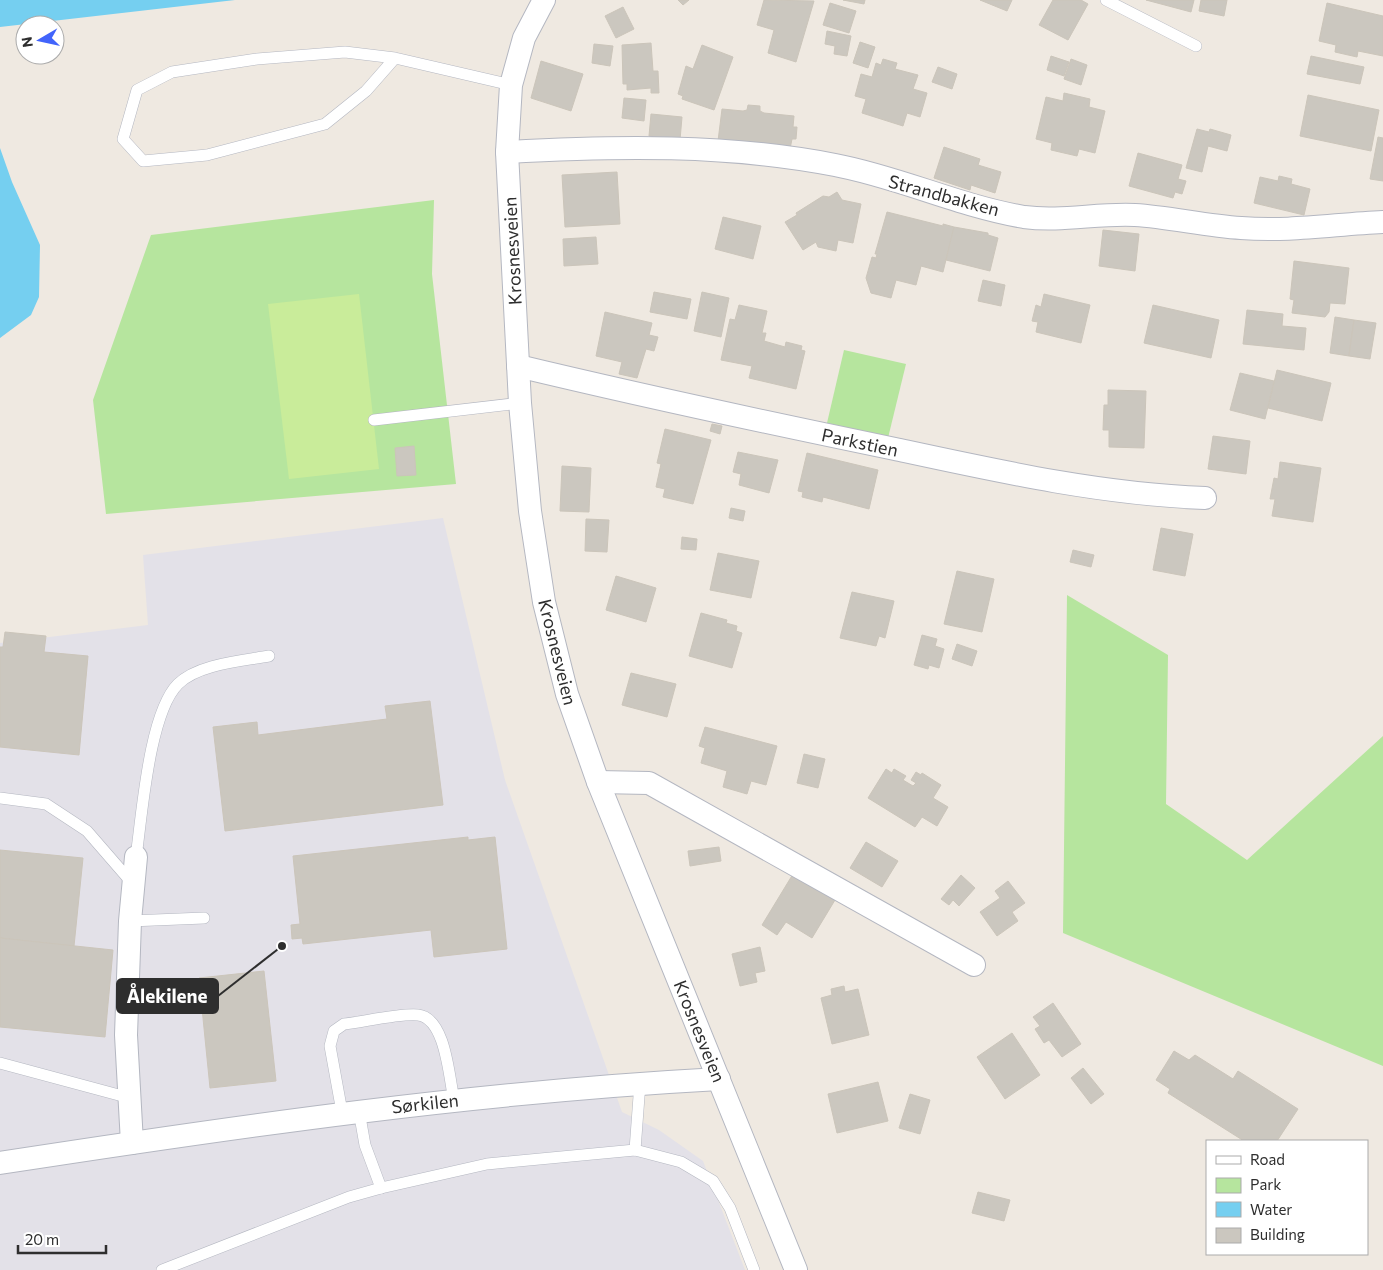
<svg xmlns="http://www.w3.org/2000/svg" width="1383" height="1270" viewBox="0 0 1383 1270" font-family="Commissioner,sans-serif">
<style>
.industrial{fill:#e3e1e8}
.green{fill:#b6e59e}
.pitch{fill:#c9ec9a}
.water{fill:#75cff0}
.building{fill:#cbc7bf;stroke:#cbc5ba}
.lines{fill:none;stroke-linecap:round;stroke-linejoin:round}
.lane-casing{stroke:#b4b7c1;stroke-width:12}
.street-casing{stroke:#b4b7c1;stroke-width:24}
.lane{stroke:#fff;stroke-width:11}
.street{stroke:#fff;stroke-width:22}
.labels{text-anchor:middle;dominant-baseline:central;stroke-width:5;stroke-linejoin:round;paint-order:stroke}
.street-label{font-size:18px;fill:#2e2e2e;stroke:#fff}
.leader{fill:none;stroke:#2e2e2e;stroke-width:2}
.callout-dot{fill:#2e2e2e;stroke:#fff;stroke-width:2}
.callout{fill:#2e2e2e;stroke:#2e2e2e;stroke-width:2}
.callout-label{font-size:19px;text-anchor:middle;font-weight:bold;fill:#fff}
</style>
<rect width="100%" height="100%" fill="#efe9e1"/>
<!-- industrial -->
<path class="industrial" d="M443 518 505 780 622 1112 659 1130 703 1161 745 1270H0V643L148 625 143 555Z"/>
<!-- green -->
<g class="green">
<path d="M434 200 432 274 456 484 106 514 93 400 151 235Z"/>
<path d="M844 350 906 364 888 438 827 423Z"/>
<path d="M1067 595 1168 655 1166 804 1247 860 1383 736V1066L1063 933Z"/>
</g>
<!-- pitch -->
<path class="pitch" d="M359 294 379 469 289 479 268 304Z"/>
<!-- water -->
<g class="water">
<path d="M0 0H235L0 27Z"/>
<path d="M0 148 12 182 40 245 39 297 31 315 0 338Z"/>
</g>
<!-- building -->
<g class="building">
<path d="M678 0H689L683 5Z"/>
<path d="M764 0 814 1 796 62 768 53 774 30 757 25Z"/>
<path d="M843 0H865L864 4Z"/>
<path d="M980 0H1012L1007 11Z"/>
<path d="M1053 0H1081L1088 4 1068 40 1039 25Z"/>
<path d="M1146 0H1194L1191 12Z"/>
<path d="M1201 0H1227L1224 16 1199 11Z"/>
<path d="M830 3 856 11 849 33 823 25Z"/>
<path d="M1327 3 1383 16V56L1358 51 1357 57 1335 52 1336 45 1319 41Z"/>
<path d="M623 7 634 29 616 38 605 16Z"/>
<path d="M827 31 851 36 847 56 834 54 835 46 825 44Z"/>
<path d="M860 42 875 47 868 68 853 63Z"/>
<path d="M651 43 653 71H658L659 93H651V88L627 90V84H623L622 45Z"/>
<path d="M594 44 613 46 610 66 592 63Z"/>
<path d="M702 45 733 57 714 110 682 99 683 96 678 94 686 66 693 69Z"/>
<path d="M1051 56 1069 62 1064 76 1047 70Z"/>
<path d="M1311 56 1364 67 1360 84 1307 74Z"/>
<path d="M883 59 897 63 895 69 918 75 913 89 927 93 920 117 907 113 903 126 862 113 866 99 855 96 861 74 872 77 876 63 881 65Z"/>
<path d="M1071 59 1087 65 1081 85 1064 79Z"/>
<path d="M541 61 583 74 571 111 531 98Z"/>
<path d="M938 67 957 74 952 89 932 82Z"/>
<path d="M1064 93 1090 99 1089 107 1105 111 1095 153 1079 149 1077 156 1051 150 1052 143 1036 139 1046 97 1063 101Z"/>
<path d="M1308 95 1379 110 1371 151 1300 136Z"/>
<path d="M624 98 646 100 644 121 622 118Z"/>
<path d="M748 105 760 106V111L764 113 794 116 793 127H797L796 139H792L790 149 718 141 722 109 743 111 747 110Z"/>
<path d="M651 114 682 117 680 140 649 136Z"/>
<path d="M1197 129 1209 132 1210 129 1231 135 1227 151 1208 146 1202 172 1186 168Z"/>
<path d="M1378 137 1383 138V181L1370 179Z"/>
<path d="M944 147 980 159 978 165 1001 172 995 193 971 185 970 190 934 178Z"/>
<path d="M1138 153 1182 165 1178 179 1186 181 1182 194 1175 192 1173 198 1129 186Z"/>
<path d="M617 172 620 224 565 227 562 175Z"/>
<path d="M1279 176 1292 179 1291 184 1310 189 1304 215 1254 203 1260 177 1278 181Z"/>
<path d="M837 192 842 200 861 204 853 243 838 240 836 251 818 247 816 242 803 250 785 222 797 215 796 213 823 196 829 197Z"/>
<path d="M887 212 943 226V224L954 227 943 272 921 266 916 285 896 280 891 298 871 293 866 278 872 257 876 258 877 254H875Z"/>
<path d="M723 217 761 226 753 259 715 249Z"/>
<path d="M954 227 988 233V235L998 238 990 271 946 260Z"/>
<path d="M1103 230 1139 234 1135 271 1099 266Z"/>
<path d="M596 237 598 264 564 266 563 239Z"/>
<path d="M1294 261 1349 268 1345 304 1330 303 1329 312 1325 317 1292 313 1294 300 1290 299Z"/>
<path d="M983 280 1005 285 1001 306 978 301Z"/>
<path d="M654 292 691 299 687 319 650 312Z"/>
<path d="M702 292 729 298 721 337 694 331Z"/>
<path d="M1044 294 1090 305 1081 343 1036 332 1038 322 1032 321 1036 305 1041 307Z"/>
<path d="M739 305 767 311 762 333H766L764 341 785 347 786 342 802 346 801 350 805 351 796 389 749 378 752 366 721 360 730 319 735 320Z"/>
<path d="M1153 305 1219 320 1211 358 1144 343Z"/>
<path d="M1247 310 1283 314 1282 326 1306 328 1304 350 1243 344Z"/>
<path d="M605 312 652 323 649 335 658 337 654 351 646 349 637 378 619 374 622 362 596 356Z"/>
<path d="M1335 317 1354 320 1349 356 1330 353Z"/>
<path d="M1354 320 1376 323 1370 359 1349 356Z"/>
<path d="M1277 370 1331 383 1322 421 1268 408Z"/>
<path d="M1240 373 1274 381 1265 419 1230 410Z"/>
<path d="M1108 390 1146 391 1144 448 1109 447V430H1103L1104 405H1108Z"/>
<path d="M712 424 722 426 720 434 710 431Z"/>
<path d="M665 429 711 440 693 504 663 497 665 489 656 487 661 464 657 463Z"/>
<path d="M1213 436 1250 441 1246 474 1208 469Z"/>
<path d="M414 446 416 475 397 476 395 448Z"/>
<path d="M738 452 778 460 769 493 739 485 741 474 733 472Z"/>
<path d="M807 453 878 470 869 509 823 497 822 502 802 497 803 492 798 491Z"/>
<path d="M1280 462 1321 468 1313 522 1272 516 1275 499H1270L1274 478 1278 479Z"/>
<path d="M562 466 591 468 589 512 560 511Z"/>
<path d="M731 508 745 511 743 521 729 518Z"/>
<path d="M586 519 609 520 607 552 585 551Z"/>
<path d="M1161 528 1193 534 1185 576 1153 570Z"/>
<path d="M682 537 697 539 696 550 681 549Z"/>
<path d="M1073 550 1094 555 1091 567 1070 562Z"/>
<path d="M718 553 759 561 751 598 710 590Z"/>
<path d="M957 571 994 579 982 632 944 624Z"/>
<path d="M616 576 656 588 646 622 606 610Z"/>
<path d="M852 592 894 601 885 638 879 636 876 646 840 638Z"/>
<path d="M701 613 727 620 726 623 737 626 736 631 742 633 732 668 689 656Z"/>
<path d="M5 632 46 636 44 652 88 656 79 755 0 747V647H3Z"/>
<path d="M922 635 937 639 935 646 944 649 939 668 929 665 928 669 914 665Z"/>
<path d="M957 644 977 651 972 666 952 659Z"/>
<path d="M631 673 676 684 667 717 622 705Z"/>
<path d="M430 701 443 805 225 831 213 727 257 722 258 735 387 719 385 706Z"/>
<path d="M705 727 777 746 766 785 751 781 747 794 723 787 727 771 701 763 705 748 699 746Z"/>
<path d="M804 754 825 759 818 788 797 783Z"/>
<path d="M886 769 892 773 894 769 906 776 903 780 913 786 916 783 911 780 916 772 921 775 922 773 941 785 933 798 948 807 937 826 922 817 915 827 868 798Z"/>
<path d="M468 837V840L495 837 507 949 434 957 431 930 303 944 302 938 292 939 291 925 300 924 293 856Z"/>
<path d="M866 842 898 861 882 887 850 868Z"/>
<path d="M719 847 721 861 690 866 688 851Z"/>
<path d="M0 850 83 858 74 946 0 938Z"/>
<path d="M793 874 835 900 812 938 786 922 777 935 762 925Z"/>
<path d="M961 875 975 888 959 906 953 900 949 905 941 899Z"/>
<path d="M1008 881 1025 903 1012 912 1018 921 997 936 980 912 1000 898 995 891Z"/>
<path d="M0 938 113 950 105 1037 0 1027Z"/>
<path d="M760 947 765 971 755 973 757 982 740 986 732 954Z"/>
<path d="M264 971 276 1081 210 1088 199 978Z"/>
<path d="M844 986 845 992 858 989 869 1035 832 1044 821 998 832 995 831 989Z"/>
<path d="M1053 1003 1081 1044 1062 1057 1049 1040 1044 1043 1035 1029 1040 1026 1033 1017Z"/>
<path d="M1012 1033 1040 1075 1005 1099 977 1057Z"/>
<path d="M1174 1051 1189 1060 1195 1055 1233 1079 1238 1071 1298 1109 1277 1141H1244L1168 1093 1170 1089 1156 1080Z"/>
<path d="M1083 1068 1104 1094 1091 1104 1071 1078Z"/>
<path d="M878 1082 888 1121 837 1133 828 1094Z"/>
<path d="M910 1094 930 1100 920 1134 899 1128Z"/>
<path d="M978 1192 1010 1200 1004 1221 972 1213Z"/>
</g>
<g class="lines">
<!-- lane casing -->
<g class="lane-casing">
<g id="lane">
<path d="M1106 0 1196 46"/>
<path d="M395 58 366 91 325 124 207 155 143 161 123 139 137 90 172 72 257 59 345 52 395 58 511 85"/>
<path d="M374 420 520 403"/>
<path d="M0 798 46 804 87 831 133 884"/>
<path d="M136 857C142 815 149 713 178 684 198 664 242 661 269 656"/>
<path d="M130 921 204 918"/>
<path d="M0 1063 130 1098"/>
<path d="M359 1111 365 1145 381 1188"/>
<path d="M342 1112 330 1046 334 1031 344 1024C363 1022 400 1013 418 1015 446 1018 449 1078 454 1100"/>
<path d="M635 1150 640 1083"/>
<path d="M162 1270 349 1197 381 1188 487 1164 635 1150 681 1162 713 1181 730 1208 754 1270"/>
</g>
</g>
<!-- street casing -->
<g class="street-casing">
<g id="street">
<path d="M544 0 524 38 511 85 507 152 520 403 530 511 544 602 567 694 598 782 796 1270"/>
<path d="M507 152C616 146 727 144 835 165 899 177 959 206 1024 217 1061 222 1098 213 1135 215 1170 217 1205 226 1241 228 1288 232 1336 224 1383 222"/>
<path d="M518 366C643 396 769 423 895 449 997 471 1100 494 1205 498"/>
<path d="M598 782 649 783 974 965"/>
<path d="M132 1143 126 1035 130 921 136 857"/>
<path d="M0 1163C240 1126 476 1092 719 1079"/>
</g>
</g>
<!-- lane -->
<use href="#lane" class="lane"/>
<!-- street -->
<use href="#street" class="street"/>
</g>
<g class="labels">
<!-- street labels -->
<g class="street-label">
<text transform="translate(944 195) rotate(15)">Strandbakken</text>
<text transform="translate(512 251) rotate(-93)">Krosnesveien</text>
<text transform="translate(860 442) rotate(12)">Parkstien</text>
<text transform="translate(558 652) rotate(76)">Krosnesveien</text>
<text transform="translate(700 1031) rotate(68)">Krosnesveien</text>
<text transform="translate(425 1103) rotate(-6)">Sørkilen</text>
</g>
</g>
<!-- callouts -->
<path class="leader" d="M282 946L218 996"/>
<circle class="callout-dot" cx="282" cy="946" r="5"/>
<rect class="callout" x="117" y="979" width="101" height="34" rx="5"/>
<g class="callout-label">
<text x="167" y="1003">Ålekilene</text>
</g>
<!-- legend -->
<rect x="1206" y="1140" width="162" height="115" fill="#ffffff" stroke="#ababab"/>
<rect x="1216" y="1156" width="25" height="8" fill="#ffffff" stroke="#ababab"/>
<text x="1250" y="1165" font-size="15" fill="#2e2e2e">Road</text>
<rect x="1216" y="1178" width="25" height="15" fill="#b6e59e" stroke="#ababab"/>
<text x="1250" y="1190" font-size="15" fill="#2e2e2e">Park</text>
<rect x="1216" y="1202" width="25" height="15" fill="#75cff0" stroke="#ababab"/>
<text x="1250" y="1215" font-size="15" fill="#2e2e2e">Water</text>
<rect x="1216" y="1228" width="25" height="15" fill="#cbc7bf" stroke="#ababab"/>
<text x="1250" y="1240" font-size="15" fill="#2e2e2e">Building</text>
<!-- north arrow -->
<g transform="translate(40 40) rotate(261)"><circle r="24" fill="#ffffff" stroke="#ababab"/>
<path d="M0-4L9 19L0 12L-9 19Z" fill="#4264fb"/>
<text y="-8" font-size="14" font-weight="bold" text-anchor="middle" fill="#2e2e2e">N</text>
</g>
<!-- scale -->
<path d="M18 1245v8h88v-8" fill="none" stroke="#2e2e2e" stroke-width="2.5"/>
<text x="25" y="1245" font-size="15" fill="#2e2e2e" stroke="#ffffff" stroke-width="4" paint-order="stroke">20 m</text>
</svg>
